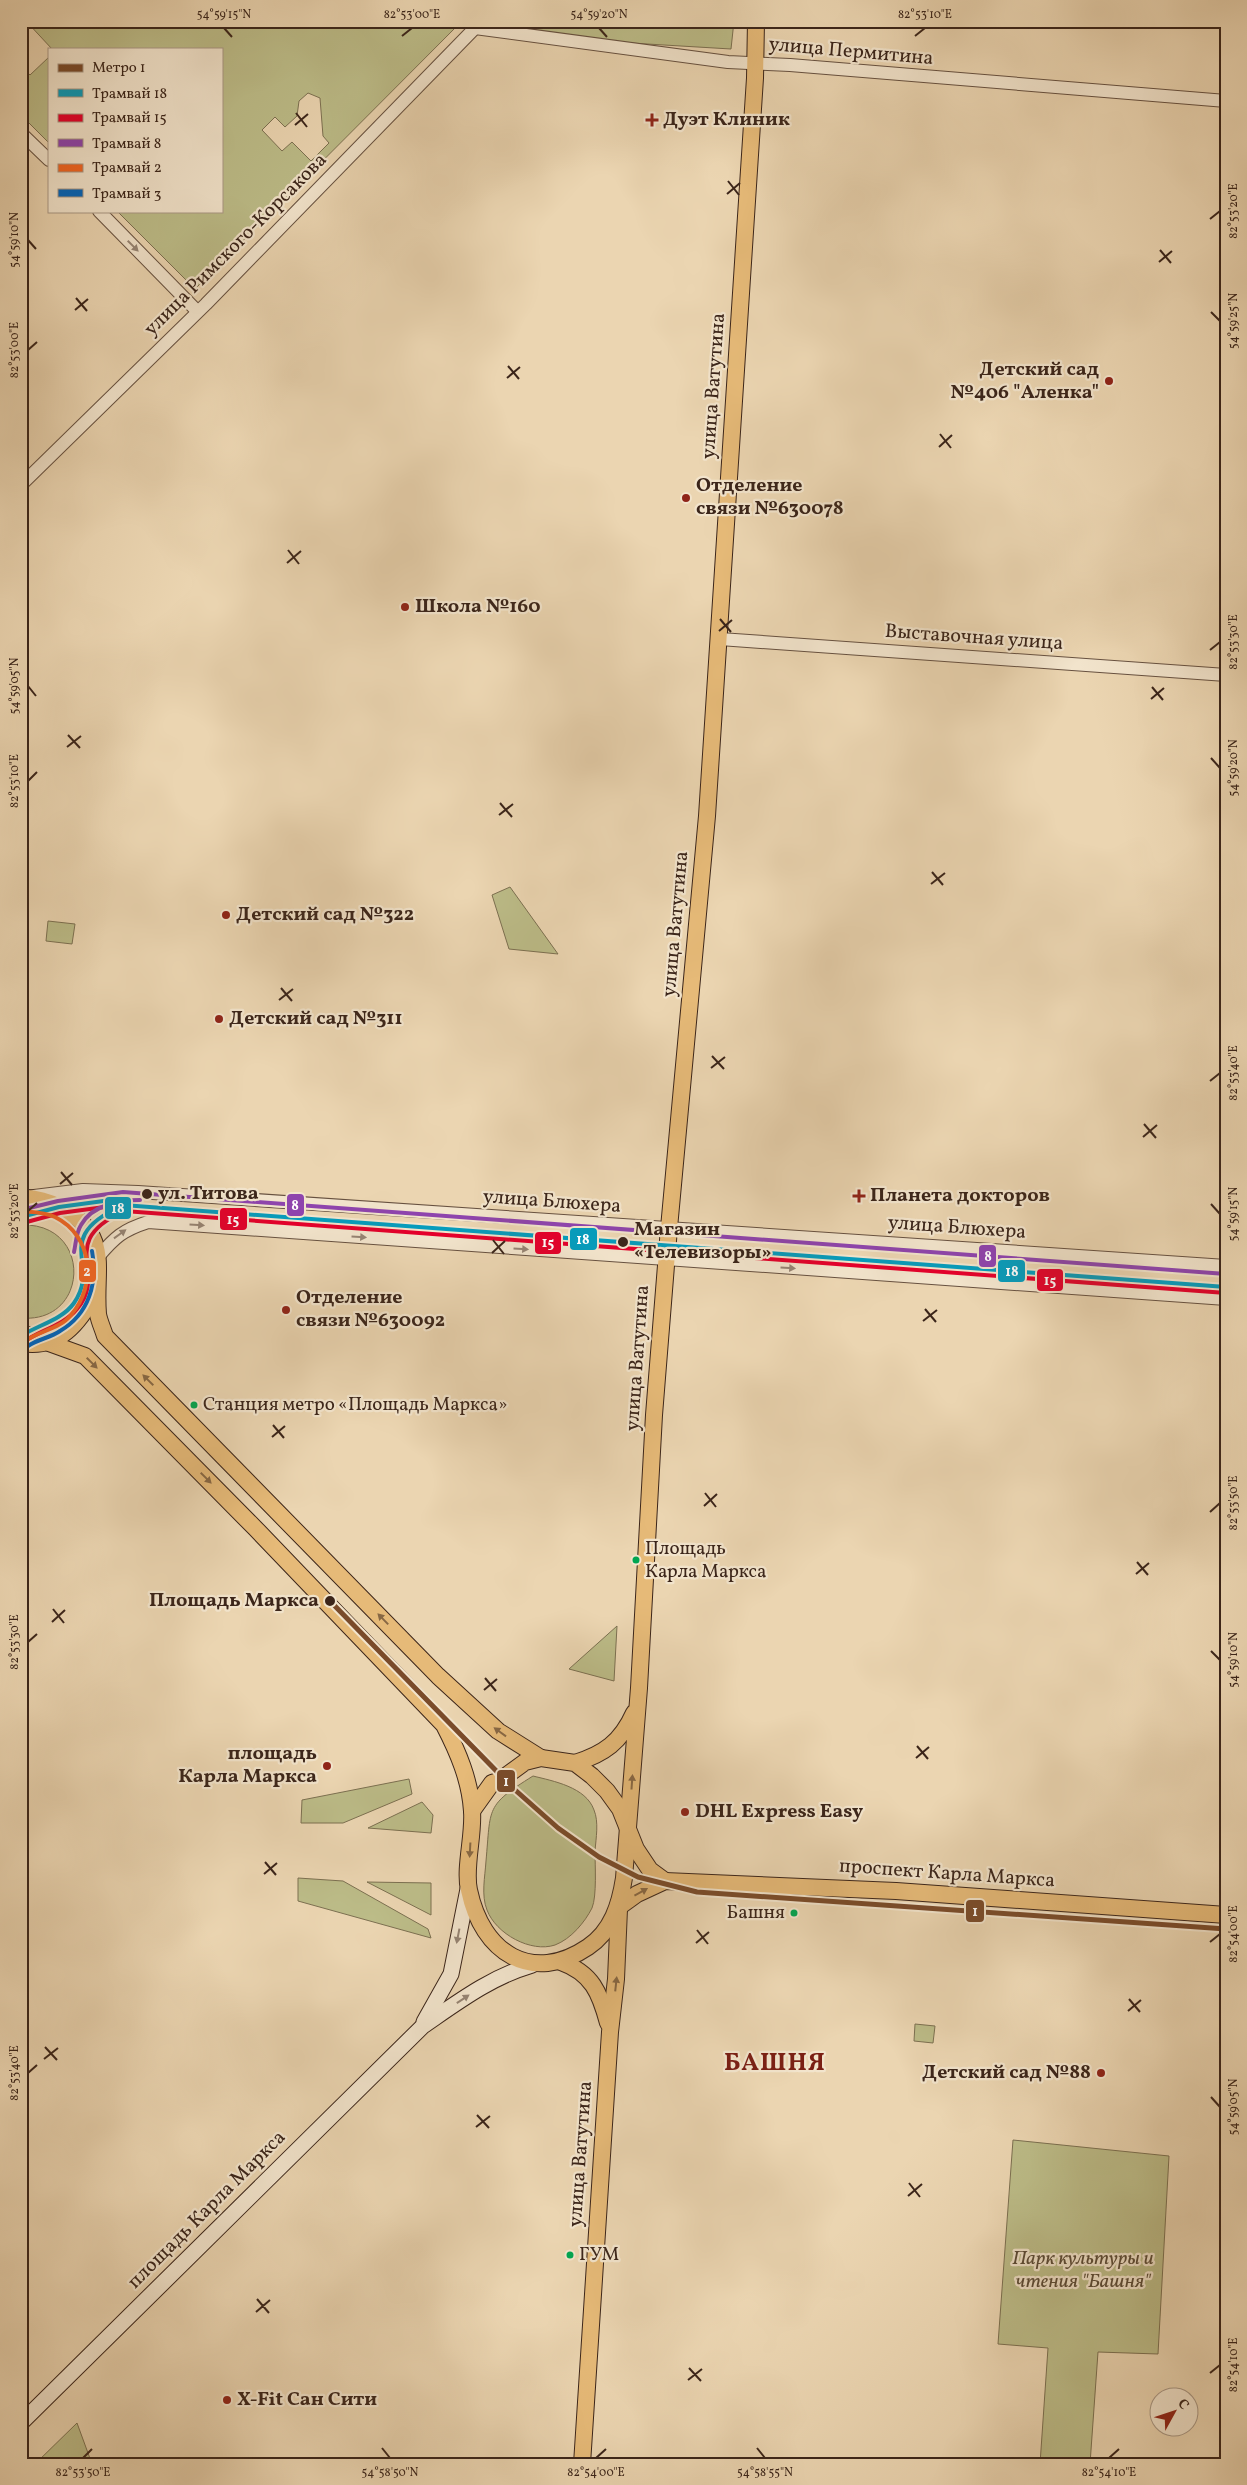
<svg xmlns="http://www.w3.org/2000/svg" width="1247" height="2485" viewBox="0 0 1247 2485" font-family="Vollkorn,serif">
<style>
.green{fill:#bcbc88;stroke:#7c7051;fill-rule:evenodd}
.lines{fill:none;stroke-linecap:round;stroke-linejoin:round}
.tertiary-casing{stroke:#675140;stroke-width:14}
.secondary-casing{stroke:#3b251a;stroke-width:17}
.primary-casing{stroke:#3b251a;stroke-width:18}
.tertiary{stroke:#f2e4cc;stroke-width:12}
.secondary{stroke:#f2e4cc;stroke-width:15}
.primary{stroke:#e6ba78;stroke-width:16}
.tram{stroke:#3b251a;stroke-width:1}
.tram-1-casing{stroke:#f2e4cc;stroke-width:8}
.tram-2-casing{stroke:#f2e4cc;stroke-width:8}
.tram-3-casing{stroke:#f2e4cc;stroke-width:8}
.tram-4-casing{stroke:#f2e4cc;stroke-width:8}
.tram-5-casing{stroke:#f2e4cc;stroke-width:8}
.tram-1{stroke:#069cbc;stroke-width:4}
.tram-2{stroke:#e4002b;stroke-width:4}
.tram-3{stroke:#8e44ad;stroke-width:4}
.tram-4{stroke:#f26522;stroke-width:4}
.tram-5{stroke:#0065bd;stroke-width:4}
.metro-1-casing{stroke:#f2e4cc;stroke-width:9}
.metro-1{stroke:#7a4b2a;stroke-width:5}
.oneway{fill:#968473}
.oneway2{fill:#886844}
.ticks{fill:none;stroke:#3b251a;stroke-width:2}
.poi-dot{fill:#8f2418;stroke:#f2e4cc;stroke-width:2}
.stop-dot{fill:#3b251a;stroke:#f2e4cc;stroke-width:2}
.bus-dot{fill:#00a651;stroke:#f2e4cc;stroke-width:2}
.labels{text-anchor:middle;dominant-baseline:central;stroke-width:4.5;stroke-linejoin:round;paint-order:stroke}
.bus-label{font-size:19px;fill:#3b251a;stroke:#f2e4cc;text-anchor:start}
.street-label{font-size:20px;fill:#3b251a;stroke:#f2e4cc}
.poi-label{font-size:20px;font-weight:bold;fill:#3b251a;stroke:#f2e4cc;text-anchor:start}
.stop-label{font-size:20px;font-weight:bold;fill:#3b251a;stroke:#f2e4cc;text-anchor:start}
.park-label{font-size:20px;font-style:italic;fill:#5b4b36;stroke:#f2e4cc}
.district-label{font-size:25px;font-weight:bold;letter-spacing:1px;fill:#7a1f14;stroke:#f2e4cc}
.line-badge{stroke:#f2e4cc;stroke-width:2}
.badge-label{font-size:14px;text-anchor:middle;font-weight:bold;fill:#fff}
.neatline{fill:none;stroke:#3b251a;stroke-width:2}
.ticks-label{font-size:12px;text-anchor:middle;fill:#3b251a}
</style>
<rect width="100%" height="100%" fill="#ebd5b1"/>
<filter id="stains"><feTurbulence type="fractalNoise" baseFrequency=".004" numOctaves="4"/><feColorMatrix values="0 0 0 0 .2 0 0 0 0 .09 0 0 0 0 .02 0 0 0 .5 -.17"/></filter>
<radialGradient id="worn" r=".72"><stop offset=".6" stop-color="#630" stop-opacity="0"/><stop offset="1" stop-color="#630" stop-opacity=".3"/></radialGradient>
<!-- green -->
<g class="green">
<path d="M26 21H66L71 26 77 21H458L460 23 195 289 117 211H221V49H52ZM308 93 320 98 323 136 329 143 311 161 292 142 282 151 262 130 275 117 285 127 297 116 299 101Z"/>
<path d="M515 21H734L731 49 530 37Z"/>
<path d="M49 57V143L21 115V66L30 75Z"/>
<path d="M510 887 558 954 509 949 492 895Z"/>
<path d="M48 921 75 924 72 944 46 941Z"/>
<path d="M21 1225C93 1222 90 1324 21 1318Z"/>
<path d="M617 1626 614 1681 569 1669Z"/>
<path d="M533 1776C553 1781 586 1787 594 1810 599 1822 596 1838 595 1851 595 1865 597 1896 592 1908 585 1922 571 1939 555 1945 531 1953 496 1934 487 1910 481 1895 485 1877 486 1861 491 1807 485 1806 533 1776Z"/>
<path d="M409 1779 412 1794 343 1823H301L302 1800Z"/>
<path d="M422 1802 433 1815 431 1833 368 1828Z"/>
<path d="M298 1878 343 1881 428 1929 431 1938 298 1901Z"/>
<path d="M367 1882 431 1883V1915Z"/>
<path d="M915 2024 935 2026 933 2043 914 2041Z"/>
<path d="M1013 2140 1169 2156 1158 2354 1098 2352 1090 2464H1040L1048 2348 998 2344Z"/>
<path d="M77 2423 92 2464H35Z"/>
</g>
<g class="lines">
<!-- tertiary casing -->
<g class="tertiary-casing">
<g id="tertiary">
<path d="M475 28 728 62 790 65 1226 101"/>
<path d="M21 133 49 160"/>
<path d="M99 211 197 311"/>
<path d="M21 485 206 304 475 28"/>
<path d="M720 639 1226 675"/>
<path d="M34 1196 83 1190 138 1192 1226 1266"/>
<path d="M98 1257C115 1237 123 1230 148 1222L1226 1299"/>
</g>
</g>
<!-- secondary casing -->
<g class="secondary-casing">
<g id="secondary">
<path d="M424 2022 451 1974 468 1889"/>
<path d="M21 2423 423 2026C458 2002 491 1977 532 1965"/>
</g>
</g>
<!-- primary casing -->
<g class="primary-casing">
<g id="primary">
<path d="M21 1198C34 1197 51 1202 62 1208 112 1236 94 1269 98 1314 99 1321 103 1329 105 1336L438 1676 498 1731 541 1758"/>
<path d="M21 1343C59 1350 80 1322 96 1292"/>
<path d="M49 1343 85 1356 255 1528 444 1725C458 1752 470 1780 472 1811 474 1835 464 1868 469 1890 482 1953 532 1985 588 1947 612 1931 620 1904 624 1878L639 1688 654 1415 669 1228 707 816 755 78 756 21"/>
<path d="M575 1763C604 1754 621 1742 634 1713"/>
<path d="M472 1811 492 1783 499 1781 525 1762 541 1758 575 1763 592 1776 607 1791 620 1809 636 1849 650 1870 665 1881"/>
<path d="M619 1907 637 1894 665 1881 896 1891 1226 1915"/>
<path d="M561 1962C592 1973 600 1993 608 2023"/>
<path d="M582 2464 610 2032 616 1979 619 1909"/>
</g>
</g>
<!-- tertiary -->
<use href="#tertiary" class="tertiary"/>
<!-- secondary -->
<use href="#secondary" class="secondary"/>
<!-- primary -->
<use href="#primary" class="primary"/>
<!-- tram -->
<path class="tram" d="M21 1326 33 1327"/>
<!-- tram-1 casing -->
<g class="tram-1-casing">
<g id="tram-1">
<path d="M21 1217 59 1207 126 1198"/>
<path d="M21 1336C38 1325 62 1320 74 1303 102 1263 49 1239 123 1205L1226 1287"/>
</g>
</g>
<!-- tram-2 casing -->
<g class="tram-2-casing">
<g id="tram-2">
<path d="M23 1223 60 1213 127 1204"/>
<path d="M25 1341C41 1330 64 1325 77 1309 109 1271 55 1243 124 1211L1226 1293"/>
</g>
</g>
<!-- tram-3 casing -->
<g class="tram-3-casing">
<g id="tram-3">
<path d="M21 1210 58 1201 123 1192 1226 1274"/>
<path d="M74 1252C76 1243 76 1233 81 1225 92 1205 119 1200 140 1200"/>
</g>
</g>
<!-- tram-4 casing -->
<g class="tram-4-casing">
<path id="tram-4" d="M21 1211C33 1212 45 1212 55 1217 93 1236 97 1285 71 1315 60 1329 39 1331 25 1341"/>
</g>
<!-- tram-5 casing -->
<g class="tram-5-casing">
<path id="tram-5" d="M28 1346C38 1339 50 1338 60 1331 89 1314 98 1283 92 1251"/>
</g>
<!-- tram-1 -->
<use href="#tram-1" class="tram-1"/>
<!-- tram-2 -->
<use href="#tram-2" class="tram-2"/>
<!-- tram-3 -->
<use href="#tram-3" class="tram-3"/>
<!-- tram-4 -->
<use href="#tram-4" class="tram-4"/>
<!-- tram-5 -->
<use href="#tram-5" class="tram-5"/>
<!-- metro-1 casing -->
<g class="metro-1-casing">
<path id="metro-1" d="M330 1601 514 1789 558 1828 599 1857 638 1877 697 1892 1226 1929"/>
</g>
<!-- metro-1 -->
<use href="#metro-1" class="metro-1"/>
</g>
<!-- one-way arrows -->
<defs><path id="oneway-solid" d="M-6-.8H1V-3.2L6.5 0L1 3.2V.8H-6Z" transform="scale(1.25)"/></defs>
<g class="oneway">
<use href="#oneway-solid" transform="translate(133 246) rotate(45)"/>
<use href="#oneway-solid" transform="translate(197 1225) rotate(4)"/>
<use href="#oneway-solid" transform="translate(120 1234) rotate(-36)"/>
<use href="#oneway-solid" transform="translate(359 1237) rotate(4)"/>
<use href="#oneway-solid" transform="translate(521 1249) rotate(4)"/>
<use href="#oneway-solid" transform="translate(788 1268) rotate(4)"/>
<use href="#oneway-solid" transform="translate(458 1936) rotate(101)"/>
<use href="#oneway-solid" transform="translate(463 1999) rotate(-34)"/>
</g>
<g class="oneway2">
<use href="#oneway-solid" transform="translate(92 1363) rotate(45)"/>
<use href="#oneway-solid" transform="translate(148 1380) rotate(-135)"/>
<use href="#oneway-solid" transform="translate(206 1478) rotate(45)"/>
<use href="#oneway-solid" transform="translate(383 1619) rotate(-134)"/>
<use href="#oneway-solid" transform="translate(500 1732) rotate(-144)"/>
<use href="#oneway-solid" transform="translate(632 1782) rotate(-86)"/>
<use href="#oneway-solid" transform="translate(470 1850) rotate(93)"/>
<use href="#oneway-solid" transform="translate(641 1892) rotate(-29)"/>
<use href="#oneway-solid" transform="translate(616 1984) rotate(-84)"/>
</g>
<!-- ticks -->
<path class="ticks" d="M224 28 232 37M599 28 607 37M402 36 412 28M915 36 925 28M296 113 307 127M295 125 308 114M728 181 739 195M727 194 740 183M1210 219 1220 211M28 240 36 249M1160 250 1171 263M1159 262 1172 251M76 298 87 311M75 310 88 299M1211 312 1220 321M28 350 37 342M508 366 519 379M507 378 520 367M940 434 951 448M939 447 952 435M288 550 299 564M287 563 301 551M720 619 731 632M719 631 732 620M1210 650 1220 642M28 686 36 696M1152 687 1163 700M1151 699 1164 688M68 735 80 748M67 747 81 736M1211 758 1220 768M28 781 37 772M500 803 512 817M499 815 513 804M932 872 943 885M931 884 945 873M281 988 292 1001M279 1000 293 989M712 1056 724 1069M711 1068 725 1057M1210 1081 1220 1073M1144 1124 1156 1138M1143 1137 1157 1125M61 1172 72 1185M60 1184 73 1173M1211 1204 1220 1214M28 1211 37 1203M493 1240 504 1254M492 1253 505 1241M925 1309 936 1322M923 1321 937 1310M273 1425 284 1438M272 1437 285 1426M705 1493 716 1507M704 1506 717 1494M1210 1512 1220 1503M1137 1562 1148 1575M1136 1574 1149 1563M53 1609 64 1623M52 1622 65 1610M28 1642 37 1634M1211 1651 1220 1660M485 1678 496 1691M484 1690 497 1679M917 1746 928 1759M916 1758 929 1747M265 1862 276 1875M264 1874 277 1863M697 1930 708 1944M1210 1942 1220 1934M696 1943 709 1932M1129 1999 1140 2012M1128 2011 1141 2000M45 2047 57 2060M44 2059 58 2048M28 2073 37 2065M1211 2097 1220 2107M477 2115 489 2128M476 2127 490 2116M909 2183 920 2197M908 2196 922 2184M257 2299 269 2313M256 2312 270 2300M689 2368 701 2381M1210 2373 1220 2365M688 2380 702 2369M382 2448 390 2458M757 2448 765 2458M83 2458 92 2449M596 2458 606 2449M1109 2458 1119 2449"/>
<!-- markers -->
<g class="poi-dot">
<path d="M649.5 112.5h5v5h5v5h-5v5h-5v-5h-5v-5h5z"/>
<circle cx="1109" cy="381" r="5"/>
<circle cx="686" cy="498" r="5"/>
<circle cx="405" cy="607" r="5"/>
<circle cx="226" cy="915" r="5"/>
<circle cx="219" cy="1019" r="5"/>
<path d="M856.5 1188.5h5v5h5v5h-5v5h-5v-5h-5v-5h5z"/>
<circle cx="286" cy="1310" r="5"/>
<circle cx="327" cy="1766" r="5"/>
<circle cx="685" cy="1812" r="5"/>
<circle cx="1101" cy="2073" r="5"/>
<circle cx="227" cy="2400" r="5"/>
</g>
<g class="stop-dot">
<circle cx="147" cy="1194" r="6"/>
<circle cx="623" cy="1242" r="6"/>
<circle cx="330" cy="1601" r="6"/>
</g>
<g class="bus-dot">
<circle cx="194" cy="1405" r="4.5"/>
<circle cx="636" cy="1560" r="4.5"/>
<circle cx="794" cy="1913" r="4.5"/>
<circle cx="570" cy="2255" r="4.5"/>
</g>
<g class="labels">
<!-- bus labels -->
<g class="bus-label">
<text x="203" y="1405">Станция метро «Площадь Маркса»</text>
<text x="645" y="1549">Площадь<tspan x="645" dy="23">Карла Маркса</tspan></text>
<text x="785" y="1913" text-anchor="end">Башня</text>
<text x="579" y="2255">ГУМ</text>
</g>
<!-- street labels -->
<g class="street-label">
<text transform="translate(851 52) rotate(5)">улица Пермитина</text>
<text transform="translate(236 245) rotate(-45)">улица Римского-Корсакова</text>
<text transform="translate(714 386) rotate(-86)">улица Ватутина</text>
<text transform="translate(974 638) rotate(4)">Выставочная улица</text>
<text transform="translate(676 924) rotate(-85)">улица Ватутина</text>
<text transform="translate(552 1202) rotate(4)">улица Блюхера</text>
<text transform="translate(957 1228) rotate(4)">улица Блюхера</text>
<text transform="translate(638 1358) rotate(-86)">улица Ватутина</text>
<text transform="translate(947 1874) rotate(4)">проспект Карла Маркса</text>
<text transform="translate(581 2154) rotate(-86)">улица Ватутина</text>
<text transform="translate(207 2210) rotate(-45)">площадь Карла Маркса</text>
</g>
<!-- poi labels -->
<g class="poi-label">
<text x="663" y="120">Дуэт Клиник</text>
<text x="1099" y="370" text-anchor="end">Детский сад<tspan x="1099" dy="23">№406 "Аленка"</tspan></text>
<text x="696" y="486">Отделение<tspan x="696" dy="23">связи №630078</tspan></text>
<text x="415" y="607">Школа №160</text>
<text x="236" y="915">Детский сад №322</text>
<text x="229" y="1019">Детский сад №311</text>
<text x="870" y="1196">Планета докторов</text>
<text x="296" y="1298">Отделение<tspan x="296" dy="23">связи №630092</tspan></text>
<text x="317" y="1754" text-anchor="end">площадь<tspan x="317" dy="23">Карла Маркса</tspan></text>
<text x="695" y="1812">DHL Express Easy</text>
<text x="1091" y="2073" text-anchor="end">Детский сад №88</text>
<text x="237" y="2400">X-Fit Сан Сити</text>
</g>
<!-- stop labels -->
<g class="stop-label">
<text x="158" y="1194">ул. Титова</text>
<text x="634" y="1230">Магазин<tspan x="634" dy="23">«Телевизоры»</tspan></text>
<text x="319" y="1601" text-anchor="end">Площадь Маркса</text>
</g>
<!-- park labels -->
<g class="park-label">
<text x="1083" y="2259">Парк культуры и<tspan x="1083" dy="23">чтения "Башня"</tspan></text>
</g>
<!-- district labels -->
<g class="district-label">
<text x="775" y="2063">БАШНЯ</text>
</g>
</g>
<g class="line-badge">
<rect x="286" y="1193" width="19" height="24" rx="5" fill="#8e44ad"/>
<rect x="104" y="1196" width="28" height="24" rx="5" fill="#069cbc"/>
<rect x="219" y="1207" width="29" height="24" rx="5" fill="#e4002b"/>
<rect x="569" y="1227" width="29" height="24" rx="5" fill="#069cbc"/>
<rect x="534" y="1231" width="28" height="24" rx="5" fill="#e4002b"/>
<rect x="978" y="1244" width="19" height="24" rx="5" fill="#8e44ad"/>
<rect x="78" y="1259" width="19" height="24" rx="5" fill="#f26522"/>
<rect x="997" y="1259" width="29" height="24" rx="5" fill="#069cbc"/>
<rect x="1036" y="1268" width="28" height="24" rx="5" fill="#e4002b"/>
<rect x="496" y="1769" width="20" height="24" rx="5" fill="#7a4b2a"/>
<rect x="965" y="1899" width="20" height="24" rx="5" fill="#7a4b2a"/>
</g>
<g class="badge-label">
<text x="295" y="1210">8</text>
<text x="118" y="1213">18</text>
<text x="233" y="1224">15</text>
<text x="583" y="1244">18</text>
<text x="548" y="1247">15</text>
<text x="988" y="1261">8</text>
<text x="87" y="1276">2</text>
<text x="1012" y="1276">18</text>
<text x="1050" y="1285">15</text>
<text x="506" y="1786">1</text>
<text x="975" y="1916">1</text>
</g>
<!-- margin -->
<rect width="1247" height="2485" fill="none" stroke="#ebd5b1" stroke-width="55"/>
<!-- legend -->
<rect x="48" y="48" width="175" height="165" fill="#f2e4cc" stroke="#a99885"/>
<rect x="58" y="64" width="25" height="8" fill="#7a4b2a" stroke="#a99885"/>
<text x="92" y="72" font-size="15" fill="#3b251a">Метро 1</text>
<rect x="58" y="89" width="25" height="8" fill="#069cbc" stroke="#a99885"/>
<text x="92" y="98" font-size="15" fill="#3b251a">Трамвай 18</text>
<rect x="58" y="114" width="25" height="8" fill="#e4002b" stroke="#a99885"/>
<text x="92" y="122" font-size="15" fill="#3b251a">Трамвай 15</text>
<rect x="58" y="139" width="25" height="8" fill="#8e44ad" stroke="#a99885"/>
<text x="92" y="148" font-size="15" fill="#3b251a">Трамвай 8</text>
<rect x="58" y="164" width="25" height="8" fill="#f26522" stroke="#a99885"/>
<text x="92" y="172" font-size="15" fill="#3b251a">Трамвай 2</text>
<rect x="58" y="189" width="25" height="8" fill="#0065bd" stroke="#a99885"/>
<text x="92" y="198" font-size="15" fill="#3b251a">Трамвай 3</text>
<!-- north arrow -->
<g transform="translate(1174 2412) rotate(50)"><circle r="24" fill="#f2e4cc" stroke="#a99885"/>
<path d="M0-4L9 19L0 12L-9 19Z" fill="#8f2418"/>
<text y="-8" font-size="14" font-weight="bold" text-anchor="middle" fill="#3b251a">С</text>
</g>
<rect x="28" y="28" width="1192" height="2430" class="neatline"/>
<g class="ticks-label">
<text x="224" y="18">54°59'15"N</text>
<text x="412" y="18">82°53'00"E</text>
<text x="599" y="18">54°59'20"N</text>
<text x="925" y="18">82°53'10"E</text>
<text transform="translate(1233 211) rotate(-90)" y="4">82°53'20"E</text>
<text transform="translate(14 240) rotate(-90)" y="4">54°59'10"N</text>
<text transform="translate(1233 321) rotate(-90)" y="4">54°59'25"N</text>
<text transform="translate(14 350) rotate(-90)" y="4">82°53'00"E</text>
<text transform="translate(1233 642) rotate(-90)" y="4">82°53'30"E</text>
<text transform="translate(14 686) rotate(-90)" y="4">54°59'05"N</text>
<text transform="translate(1233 768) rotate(-90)" y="4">54°59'20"N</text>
<text transform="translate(14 781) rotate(-90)" y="4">82°53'10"E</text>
<text transform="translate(1233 1073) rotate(-90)" y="4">82°53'40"E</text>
<text transform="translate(14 1211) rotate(-90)" y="4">82°53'20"E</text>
<text transform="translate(1233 1214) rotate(-90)" y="4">54°59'15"N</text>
<text transform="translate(1233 1503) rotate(-90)" y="4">82°53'50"E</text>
<text transform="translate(14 1642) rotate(-90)" y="4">82°53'30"E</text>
<text transform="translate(1233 1660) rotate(-90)" y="4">54°59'10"N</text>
<text transform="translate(1233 1934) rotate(-90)" y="4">82°54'00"E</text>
<text transform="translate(14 2073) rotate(-90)" y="4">82°53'40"E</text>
<text transform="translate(1233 2107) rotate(-90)" y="4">54°59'05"N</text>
<text transform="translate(1233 2365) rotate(-90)" y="4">82°54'10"E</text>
<text x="83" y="2476">82°53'50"E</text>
<text x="390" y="2476">54°58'50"N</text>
<text x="596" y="2476">82°54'00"E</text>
<text x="765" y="2476">54°58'55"N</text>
<text x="1109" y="2476">82°54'10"E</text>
</g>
<rect width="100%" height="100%" filter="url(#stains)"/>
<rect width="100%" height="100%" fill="url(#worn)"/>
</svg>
